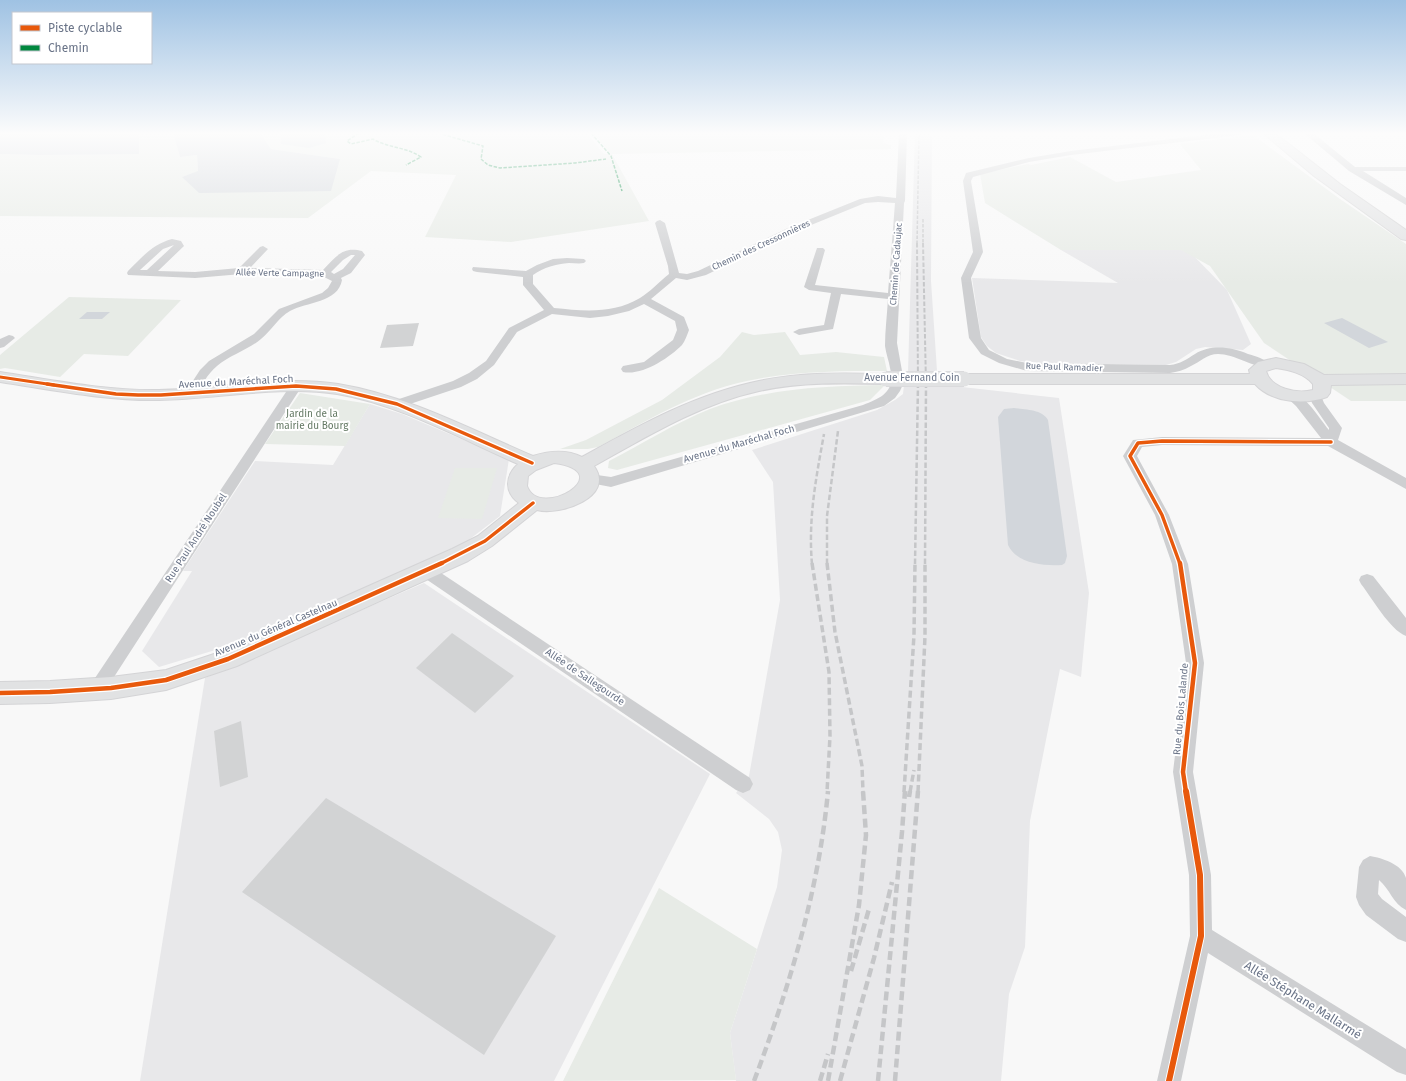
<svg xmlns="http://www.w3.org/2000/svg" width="1406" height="1081" viewBox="0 0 1406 1081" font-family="'Fira Sans',sans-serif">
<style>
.built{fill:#e8e8ea}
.green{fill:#e7ebe6}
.water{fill:#d2d6db}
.building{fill:#d2d3d4}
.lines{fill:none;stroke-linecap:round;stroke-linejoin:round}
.secondary-casing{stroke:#d4d4d6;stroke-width:2}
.highway-casing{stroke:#d4d4d5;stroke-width:2}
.street{fill:#cecfd1;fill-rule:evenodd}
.secondary{fill:#e1e2e3;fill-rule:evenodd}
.highway{fill:#e1e2e3;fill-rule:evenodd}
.rail-far4{stroke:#c5c6c8;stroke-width:1.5;stroke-dasharray:3.5 1.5;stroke-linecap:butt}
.rail-far3{stroke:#c5c6c8;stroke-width:2;stroke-dasharray:4.5 2;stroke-linecap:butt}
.rail-far2{stroke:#c5c6c8;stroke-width:2.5;stroke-dasharray:5.5 2.5;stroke-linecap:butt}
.rail-far1{stroke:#c5c6c8;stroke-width:3.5;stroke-dasharray:7 3.5;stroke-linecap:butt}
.rail{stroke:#c5c6c8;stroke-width:4.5;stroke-dasharray:9 4.5;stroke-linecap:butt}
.secondary-bridge-casing{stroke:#d4d4d6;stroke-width:16;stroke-linecap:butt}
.secondary-bridge{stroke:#e1e2e3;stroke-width:15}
.quiet{stroke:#00873e;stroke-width:1.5;stroke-dasharray:3.5 1.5;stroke-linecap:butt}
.cycleway-far3-casing{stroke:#fff;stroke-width:5}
.cycleway-far2-casing{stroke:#fff;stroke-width:6}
.cycleway-far1-casing{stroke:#fff;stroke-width:7}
.cycleway-casing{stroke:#fff;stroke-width:8}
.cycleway-far3{stroke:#e8590c;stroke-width:3}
.cycleway-far2{stroke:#e8590c;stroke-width:3.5}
.cycleway-far1{stroke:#e8590c;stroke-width:4.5}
.cycleway{stroke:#e8590c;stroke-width:6}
.labels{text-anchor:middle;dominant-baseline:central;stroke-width:4;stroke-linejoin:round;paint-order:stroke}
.far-street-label{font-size:9px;fill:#697387;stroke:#fff}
.street-label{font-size:10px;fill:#697387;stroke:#fff}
.park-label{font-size:10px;fill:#647964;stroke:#fff}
.near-street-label{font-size:12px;fill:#697387;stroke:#fff}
</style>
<rect width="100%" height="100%" fill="#f8f8f8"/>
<!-- built -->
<g class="built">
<path d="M915 133H932L931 281 937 371 908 372Z"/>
<path d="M1061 250H1188L1227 290 1251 344 1243 350 1205 347 1196 349 1176 362 1166 365 1035 363 1020 361 996 353 987 346 981 337 972 278 1118 283Z"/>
<path d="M904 385H944L1059 398 1089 593 1081 677 1060 669 1030 821 1025 947 1009 994 1001 1081H736L730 1033 777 887 782 850 778 832 769 819 736 793 749 776 780 600 773 482 752 450 877 410 895 400 903 394Z"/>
<path d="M370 404 402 414 509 459 500 516 466 542 269 631 222 648 159 667 142 651 192 571H183L255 461 333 465Z"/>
<path d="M424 583 710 774 554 1081H140L205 678Z"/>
</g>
<!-- green -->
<g class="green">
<path d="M139 133H173L180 157 197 155 198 172 182 177 340 159 271 149 260 133H280L281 144 325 143V133H586L604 154H611L593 133H884L883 143 891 145V149L612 154 649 221 511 242 425 237 456 175 371 171 308 218 0 216V154L40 155 139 153Z"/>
<path d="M1253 135 1340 199 1406 244V401H1351L1264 343 1210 266 1181 250H1061L985 203 980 174 1028 164 1031 165 1070 157 1116 182 1201 170 1180 144Z"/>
<path d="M69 297 181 300 128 356 84 354 60 377 5 368 0 369V355Z"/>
<path d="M742 332 754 335 785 332 800 355 836 352 884 357 887 371C824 371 761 371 701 395 665 409 632 429 598 447L588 449H560L586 440 662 400 720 357Z"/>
<path d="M885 385 870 400 617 470 608 468 609 461C642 444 675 423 710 409 767 388 825 386 885 385Z"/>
<path d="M300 393 370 404 345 446 265 444Z"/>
<path d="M455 468H497L482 519 438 518Z"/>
<path d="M659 888 757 949 730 1033 736 1080 563 1081Z"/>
</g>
<!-- water -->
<g class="water">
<path d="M0 133H139V154L40 155 0 154Z"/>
<path d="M173 133H260L271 149 340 159 331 191 199 193 182 177 198 171 197 155 180 157Z"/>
<path d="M280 133H325L326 143 309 148 281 144Z"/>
<path d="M87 312H110L102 319H79Z"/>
<path d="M1342 318 1388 342 1369 348 1324 323Z"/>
<path d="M1014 408C1025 410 1042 409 1048 420L1067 556 1065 563 1062 565C1043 566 1017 564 1008 545L998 417 1004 409Z"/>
</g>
<!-- building -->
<g class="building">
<path d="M419 323 413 346 380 348 387 325Z"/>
<path d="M452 633 514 676 475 713 416 668Z"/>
<path d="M241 721 248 777 220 787 214 731Z"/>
<path d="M326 798 556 936 484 1055 242 892Z"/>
</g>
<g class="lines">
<!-- secondary casing -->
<g class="secondary-casing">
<g id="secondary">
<path d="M1276 358 1304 364 1324 375 1406 374V384L1331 385 1330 393 1327 397C1305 405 1272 403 1255 384H964L958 383 956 379 958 375 964 374H1250L1249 370 1258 362ZM1276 368C1289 370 1304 373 1313 384V390C1297 394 1271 389 1266 371Z"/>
<path d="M0 372C53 380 106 391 159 390 218 389 279 375 338 384 406 395 470 429 533 456 549 451 566 449 582 457 638 426 695 394 759 381 801 372 844 373 886 374L892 375 894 379 892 383 886 384C844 383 800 382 759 391 700 404 646 437 594 466 616 497 560 516 537 510L492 546 468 561 237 666 166 690 111 699 50 703 0 704V682L50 681 111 677 166 670 220 652 452 549 478 536 519 503C504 492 505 476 518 464 461 439 398 404 337 394 279 385 218 399 159 400 106 401 53 390 0 382ZM554 463C621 472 539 521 527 486L528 476 536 470Z"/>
</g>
</g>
<!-- highway casing -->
<g class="highway-casing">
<path id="highway" d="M1263 133H1275L1340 184 1406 230V240L1401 239 1314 176Z"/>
</g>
<!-- street -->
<g class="street">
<path d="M899 133H907L905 201 904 203 897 343 904 382 900 391 895 398 884 406 611 487 585 482 583 479 585 476 590 474 611 477 863 405C882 398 896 391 890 368 889 361 886 354 885 346 885 331 887 315 888 299L841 294 833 329 799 335 793 332 799 329 824 325 831 293 809 290 804 287 817 248H823L825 250 815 285 888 293 895 203 878 202 865 203 794 232 706 275 687 280 676 278 651 299 684 317 689 330C687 335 685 341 682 345 669 358 642 376 623 372L621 369 623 366 644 362 673 340 677 330 675 321 644 304 629 311 608 316 590 318 552 314 517 332 494 365 477 379 461 387 401 407H393L391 404 393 401 453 381 469 373 486 361 509 328 544 310 523 285V277L477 272 473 271 472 269 473 267 526 271 537 265 553 259 567 258 584 259 586 261 584 263C579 264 574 263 569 263 556 264 544 267 533 275V284L554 308C584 311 613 314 640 298 650 292 659 282 669 274L668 266 655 223 657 221 660 220 665 223 679 273 687 274 698 271 788 228 860 199 878 196 896 198Z"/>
<path d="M1221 133H1244L1240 135 1071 155 1029 162 973 177 971 181 983 252 971 278 981 338 989 350 1007 359 1027 363 1170 365C1180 364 1187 359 1195 354 1211 344 1231 347 1248 354 1255 356 1266 359 1270 365L1268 367C1259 370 1235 354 1218 354 1207 354 1200 362 1191 366 1184 370 1177 372 1170 373L1027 371 999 363 981 354 969 338 961 278 973 252 963 181 966 173 1029 158 1071 151Z"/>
<path d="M1304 133H1313L1355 167H1406V171H1363L1406 198V205L1349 171Z"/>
<path d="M172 239 181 241 184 246 158 271 195 272 239 268 260 247 263 246 268 249 250 268 323 270C336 257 342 246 362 251L365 255 351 273 341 278 342 280C338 303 306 302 290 311 278 318 272 330 261 339 248 350 230 355 217 366 207 374 202 386 195 396H187L185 393 200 370 209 361 254 334 279 309 322 293 328 288 332 281 322 276 317 275 242 274 195 278 128 275 127 273 128 271C142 257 153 244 172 239ZM174 245 147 270H140L163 249ZM351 255H355L343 269 334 274 331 272 343 260Z"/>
<path d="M9 335 13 336 15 338 4 347 0 348V339Z"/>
<path d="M296 382 300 383 302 386 103 694 97 697 91 694 88 689 91 684 290 386 292 383Z"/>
<path d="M1290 391C1306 395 1319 418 1329 430V428L1312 403 1310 396 1312 393H1320L1324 403 1342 428 1338 440 1406 478V489L1328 446 1162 445 1142 447 1137 456 1169 515 1188 564 1204 663 1193 772 1211 875 1212 930 1406 1049V1075L1397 1072 1208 953 1181 1081H1157L1190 936 1189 875 1173 772 1186 663 1172 564 1155 515 1123 456 1133 440 1162 437 1321 438 1296 406 1284 395 1286 392Z"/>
<path d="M426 565 432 567 750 778 753 784 750 790 743 793 736 790 420 575 418 571 420 567Z"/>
<path d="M1367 574 1373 576 1406 618V636C1390 630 1372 598 1361 584L1359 580 1361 576Z"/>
<path d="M1370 856C1382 858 1402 864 1406 878 1406 886 1406 902 1406 910 1393 904 1390 889 1379 880L1378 894 1382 899 1406 917V942L1398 939 1366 915 1359 905 1356 897 1359 867 1363 860Z"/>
</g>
<!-- secondary -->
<use href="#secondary" class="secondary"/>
<!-- highway -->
<use href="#highway" class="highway"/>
<!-- rail-far4 -->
<g class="rail-far4">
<path d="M923 219V244"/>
<path d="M917 244 919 133"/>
</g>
<!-- rail-far3 -->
<g class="rail-far3">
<path d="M917 243 918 385"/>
<path d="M923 243 926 385"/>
</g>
<!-- rail-far2 -->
<g class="rail-far2">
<path d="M812 564C808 519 816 478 824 434"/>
<path d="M827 564V516L838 431"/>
<path d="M915 564 918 384"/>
<path d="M925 564 926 384"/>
</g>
<!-- rail-far1 -->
<g class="rail-far1">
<path d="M812 563 829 672 830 736 827 792"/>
<path d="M827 563 835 632 862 766 863 792"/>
<path d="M904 792 914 635 915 563"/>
<path d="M910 792 914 770"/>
<path d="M918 792 925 636V563"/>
</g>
<!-- rail -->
<g class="rail">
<path d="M909 797 910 791"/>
<path d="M851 971 869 909"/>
<path d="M754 1081C789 988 819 890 828 791"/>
<path d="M820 1081 828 1054"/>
<path d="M828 1081 859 905 866 835 863 791"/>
<path d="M840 1081 874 958 892 882"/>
<path d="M878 1081 902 832 905 791"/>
<path d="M895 1081 918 791"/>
</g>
<!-- secondary-bridge casing -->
<g class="secondary-bridge-casing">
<path id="secondary-bridge" d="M886 379H964"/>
</g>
<!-- secondary-bridge -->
<use href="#secondary-bridge" class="secondary-bridge"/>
<!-- quiet -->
<g class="quiet">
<path d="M359 133 347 141 351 144 373 139C388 148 407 147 421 157L406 165"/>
<path d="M438 133 483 146 481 159 488 165 500 168 575 163 606 159"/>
<path d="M591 133 611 156 622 191"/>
</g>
<!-- cycleway-far3 casing -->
<g class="cycleway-far3-casing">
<path id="cycleway-far3" d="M0 377 54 385"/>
</g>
<!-- cycleway-far2 casing -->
<g class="cycleway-far2-casing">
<g id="cycleway-far2">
<path d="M47 384 116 394 138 395H161L296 386 336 389 397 404 532 463"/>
<path d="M440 564 485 541 533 503"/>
<path d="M1180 564 1162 515 1130 456 1138 443 1162 441 1331 442"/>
</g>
</g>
<!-- cycleway-far1 casing -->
<g class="cycleway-far1-casing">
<g id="cycleway-far1">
<path d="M1180 563 1195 663 1183 772 1186 792"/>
<path d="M0 693 50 692 111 688 166 680 228 659 442 563"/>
</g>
</g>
<!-- cycleway casing -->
<g class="cycleway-casing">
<path id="cycleway" d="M1169 1081 1201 936 1200 875 1186 791"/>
</g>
<!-- cycleway-far3 -->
<use href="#cycleway-far3" class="cycleway-far3"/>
<!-- cycleway-far2 -->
<use href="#cycleway-far2" class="cycleway-far2"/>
<!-- cycleway-far1 -->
<use href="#cycleway-far1" class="cycleway-far1"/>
<!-- cycleway -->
<use href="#cycleway" class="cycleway"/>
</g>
<!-- sky -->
<linearGradient id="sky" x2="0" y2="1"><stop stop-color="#9fc2e3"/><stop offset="0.47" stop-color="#fcfcfc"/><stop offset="1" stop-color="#fcfcfc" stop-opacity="0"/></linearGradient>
<rect width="1406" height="284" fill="url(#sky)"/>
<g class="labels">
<!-- far-street labels -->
<g class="far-street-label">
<text transform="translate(761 245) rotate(-25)">Chemin des Cressonnières</text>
<text transform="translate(896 264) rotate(-86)">Chemin de Cadaujac</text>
<text transform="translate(280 273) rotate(1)">Allée Verte Campagne</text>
<text transform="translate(1064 367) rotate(2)">Rue Paul Ramadier</text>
</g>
<!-- street labels -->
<g class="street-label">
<text x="912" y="378">Avenue Fernand Coin</text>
<text transform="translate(236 382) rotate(-3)">Avenue du Maréchal Foch</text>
<text transform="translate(739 444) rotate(-16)">Avenue du Maréchal Foch</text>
<text transform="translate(196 538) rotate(-57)">Rue Paul André Noubel</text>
<text transform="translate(276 628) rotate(-23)">Avenue du Général Castelnau</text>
<text transform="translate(585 677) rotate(34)">Allée de Sallegourde</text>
<text transform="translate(1181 709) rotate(-85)">Rue du Bois Lalande</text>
</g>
<!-- park labels -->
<g class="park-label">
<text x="312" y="414">Jardin de la<tspan x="312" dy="12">mairie du Bourg</tspan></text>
</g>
<!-- near-street labels -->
<g class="near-street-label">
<text transform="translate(1303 1000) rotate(32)">Allée Stéphane Mallarmé</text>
</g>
</g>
<!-- legend -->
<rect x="12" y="12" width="140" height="52" fill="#ffffff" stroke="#c3c7cf"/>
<rect x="20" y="25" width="20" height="6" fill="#e8590c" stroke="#c3c7cf"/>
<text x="48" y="32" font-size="12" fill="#697387">Piste cyclable</text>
<rect x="20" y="45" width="20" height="6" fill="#00873e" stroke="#c3c7cf"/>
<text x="48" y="52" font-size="12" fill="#697387">Chemin</text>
</svg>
